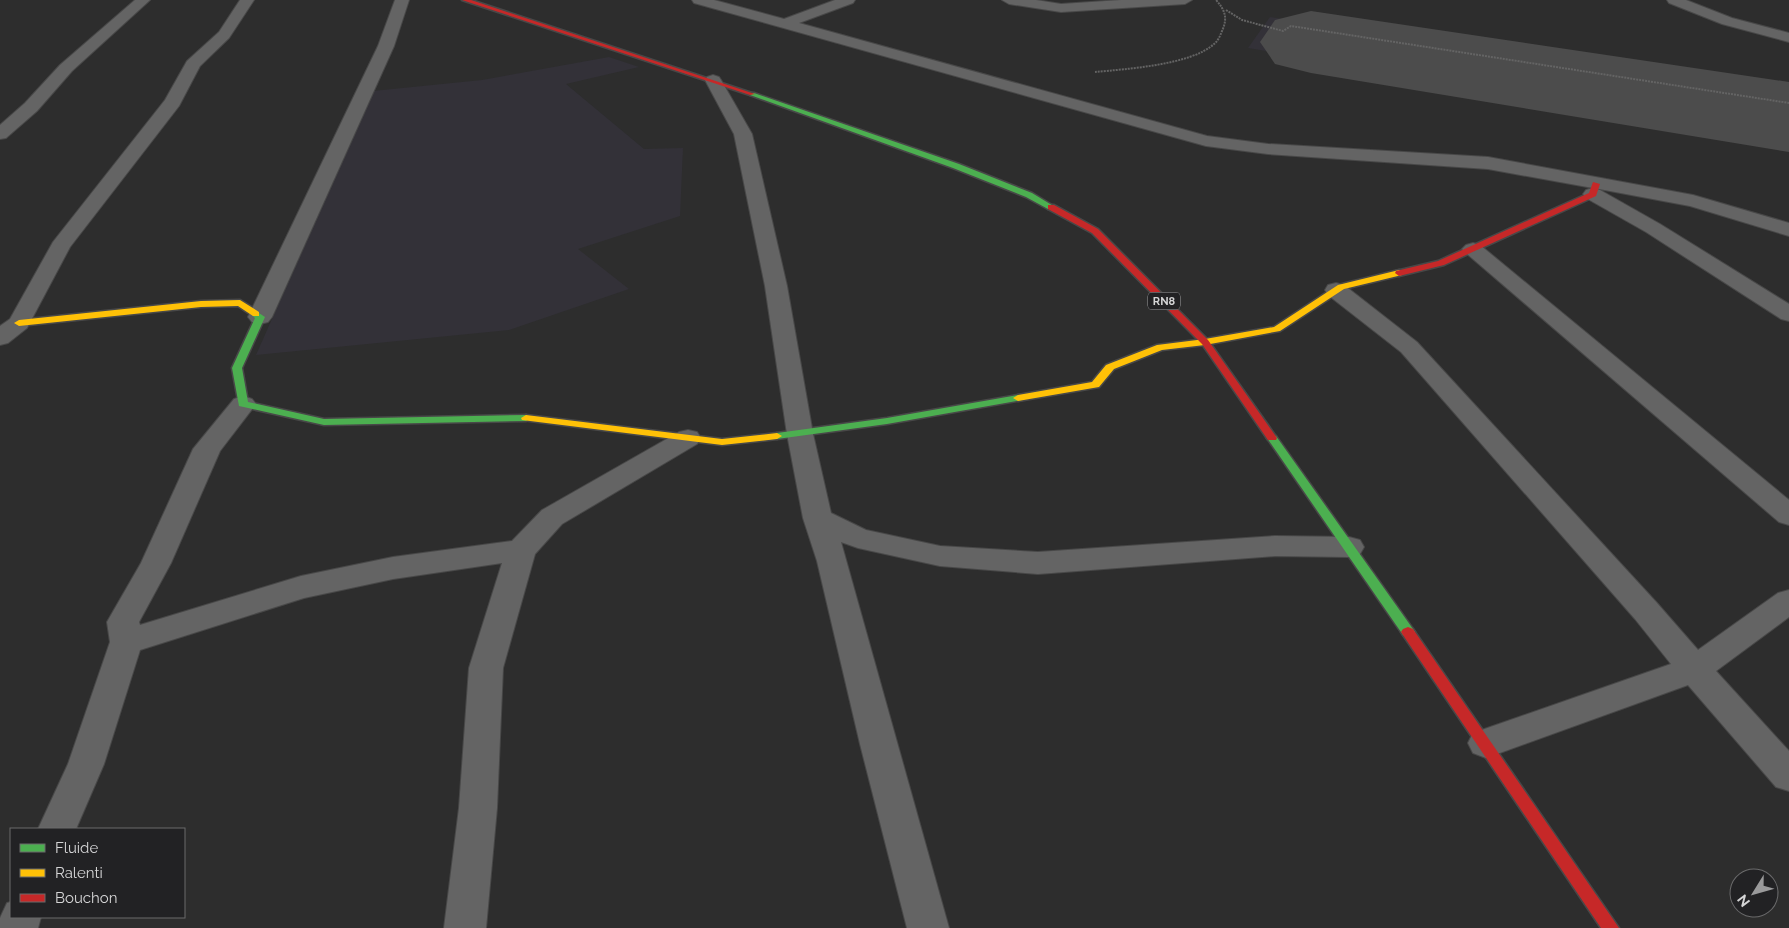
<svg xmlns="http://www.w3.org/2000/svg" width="1789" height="928" viewBox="0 0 1789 928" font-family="Raleway,sans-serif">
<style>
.built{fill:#333138}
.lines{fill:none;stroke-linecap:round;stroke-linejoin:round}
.runway{fill:#4c4c4c;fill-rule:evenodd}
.street-casing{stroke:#484848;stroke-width:2}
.fast-casing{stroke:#484848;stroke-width:3}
.slow-casing{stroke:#484848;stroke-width:3}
.jam-casing{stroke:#484848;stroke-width:3}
.path{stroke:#646464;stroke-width:2;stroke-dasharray:2 1;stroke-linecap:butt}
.street{fill:#646464;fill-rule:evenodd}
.fast{fill:#4caf50;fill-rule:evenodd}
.slow{fill:#ffc107;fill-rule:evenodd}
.jam{fill:#c62828;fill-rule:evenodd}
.labels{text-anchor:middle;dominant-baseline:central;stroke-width:5;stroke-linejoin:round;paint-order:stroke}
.shield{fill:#222224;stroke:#9f9fa1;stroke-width:1}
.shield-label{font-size:11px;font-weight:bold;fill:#d5d5d6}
</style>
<rect width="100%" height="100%" fill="#2d2d2d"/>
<!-- built -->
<g class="built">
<path d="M1270 17 1789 96V136L1248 48Z"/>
<path d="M609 57 639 67 566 84 644 149 683 148 680 216 578 249 629 289 509 330 256 355 373 91 482 80Z"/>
</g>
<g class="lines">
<!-- runway -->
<path class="runway" d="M1311 11 1789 82V152L1311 73 1275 64 1260 42 1275 20Z"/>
<!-- street casing -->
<g class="street-casing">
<g id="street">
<path d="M135 0H150L72 71 37 111 6 138 0 139V125L25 103 60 65Z"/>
<path d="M240 0H254L229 38 200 66 179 106 70 247 27 328 8 343 0 345V326L10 319 53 242 165 100 187 61 219 32Z"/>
<path d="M395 0H409L394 46 272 317 268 322 260 324 252 322 248 317 378 46Z"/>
<path d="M692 0H714L784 19 835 0H855L853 3 799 23 1207 136 1268 144 1488 157 1693 195 1789 223V236L1690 206 1594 188 1600 190 1660 224 1789 304V321L1781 319 1646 232 1586 198 1583 194 1586 190 1593 188 1488 169 1268 154 1206 146 694 3Z"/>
<path d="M1002 0H1036L1061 4 1121 0H1192L1185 4 1061 12 1009 4Z"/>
<path d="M1667 0H1686L1732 18 1789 33V42L1722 24 1669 3Z"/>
<path d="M713 75 719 77 721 80 752 134 787 286 813 434 831 513 866 530 940 546 1038 552 1275 536 1349 537 1360 540 1364 547 1360 554 1349 557 1275 556 1038 574 940 566 858 548 841 542 949 928H907L860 744 817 561 803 518 787 434 765 286 734 134 705 80 707 77Z"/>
<path d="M1473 243 1480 245 1789 500V525L1779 522 1466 253 1462 249 1466 245Z"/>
<path d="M1336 283 1344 285 1417 342 1657 603 1698 650 1778 593 1789 590V617L1716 671 1789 751V791L1776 787 1688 685 1486 758 1473 753 1468 743 1473 733 1671 664 1635 619 1401 352 1328 295 1325 290 1328 285Z"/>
<path d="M243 396 252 399 256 404 220 451 171 563 139 622 140 625 301 576 393 557 512 541 542 510 679 432 688 430 697 432 701 438 697 444 562 524 535 554 503 668 497 808 486 928H444L459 808 469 668 502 563 393 579 304 598 140 650 104 764 76 829H38L68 764 110 642 107 622 141 563 193 449 234 399Z"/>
<path d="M11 902V917H41L38 928H0V918L7 903Z"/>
</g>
</g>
<!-- fast casing -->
<g class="fast-casing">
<g id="fast">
<path d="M750 93H754L959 164 1032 193 1055 207 1048 209 1026 197 953 168 750 95Z"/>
<path d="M256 311 265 317 242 368 248 402 324 419 526 415 531 418 526 421 324 425 239 406 232 368 255 318 251 314Z"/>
<path d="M1018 395 1022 396 1023 398 1022 400 887 424 777 439 772 436 777 433 887 418Z"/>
<path d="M1272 435 1276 436 1413 629 1415 632 1413 635 1408 637 1403 635 1267 438Z"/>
</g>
</g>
<!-- slow casing -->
<g class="slow-casing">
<g id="slow">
<path d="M1399 270 1402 271V275L1344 289 1280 331 1205 345 1162 350 1114 369 1099 387 1018 401 1013 398 1018 395 1092 382 1106 365 1157 345 1205 339 1274 327 1338 285Z"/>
<path d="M240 300 259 312V316H253L238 306 201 307 19 326 14 323 19 320 201 301Z"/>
<path d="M526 415 722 439 777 433 782 436 777 439 722 445 522 420 521 418Z"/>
</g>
</g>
<!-- jam casing -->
<g class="jam-casing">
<g id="jam">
<path d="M462 0H471L755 94 750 95Z"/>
<path d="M1593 182 1600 184 1596 196 1444 265 1399 276 1395 273 1396 271 1438 261 1589 193Z"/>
<path d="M1048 205H1054L1098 229 1208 340 1277 438 1276 440H1268L1202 344 1092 233 1048 209Z"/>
<path d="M1408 627 1413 629 1619 928H1601L1403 635 1401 632 1403 629Z"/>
</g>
</g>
<!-- path -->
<g class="path">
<path d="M1226 10 1242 20 1283 31 1291 26 1789 103"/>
<path d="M1095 72C1126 69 1191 65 1214 44 1218 41 1220 36 1222 31 1228 18 1225 10 1216 0"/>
</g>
<!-- street -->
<use href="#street" class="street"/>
<!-- fast -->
<use href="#fast" class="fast"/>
<!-- slow -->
<use href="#slow" class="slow"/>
<!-- jam -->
<use href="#jam" class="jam"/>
</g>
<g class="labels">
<!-- shield labels -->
<rect class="shield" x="1148" y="292.5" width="32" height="17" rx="4"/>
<g class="shield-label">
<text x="1164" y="301">RN8</text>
</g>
</g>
<!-- legend -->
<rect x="10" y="828" width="175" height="90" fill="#222224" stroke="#6a6a6b"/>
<rect x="20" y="844" width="25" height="8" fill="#4caf50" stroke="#6a6a6b"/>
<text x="55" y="853" font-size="15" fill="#d5d5d6">Fluide</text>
<rect x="20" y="869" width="25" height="8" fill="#ffc107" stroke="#6a6a6b"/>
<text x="55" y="878" font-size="15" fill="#d5d5d6">Ralenti</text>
<rect x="20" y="894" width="25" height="8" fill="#c62828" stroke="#6a6a6b"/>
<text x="55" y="903" font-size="15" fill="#d5d5d6">Bouchon</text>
<!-- north arrow -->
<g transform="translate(1754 893) rotate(233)"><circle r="24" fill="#222224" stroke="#6a6a6b"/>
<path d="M0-4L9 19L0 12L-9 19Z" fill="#9a9a9b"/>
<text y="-8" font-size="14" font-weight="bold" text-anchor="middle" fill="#d5d5d6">N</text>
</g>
</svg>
